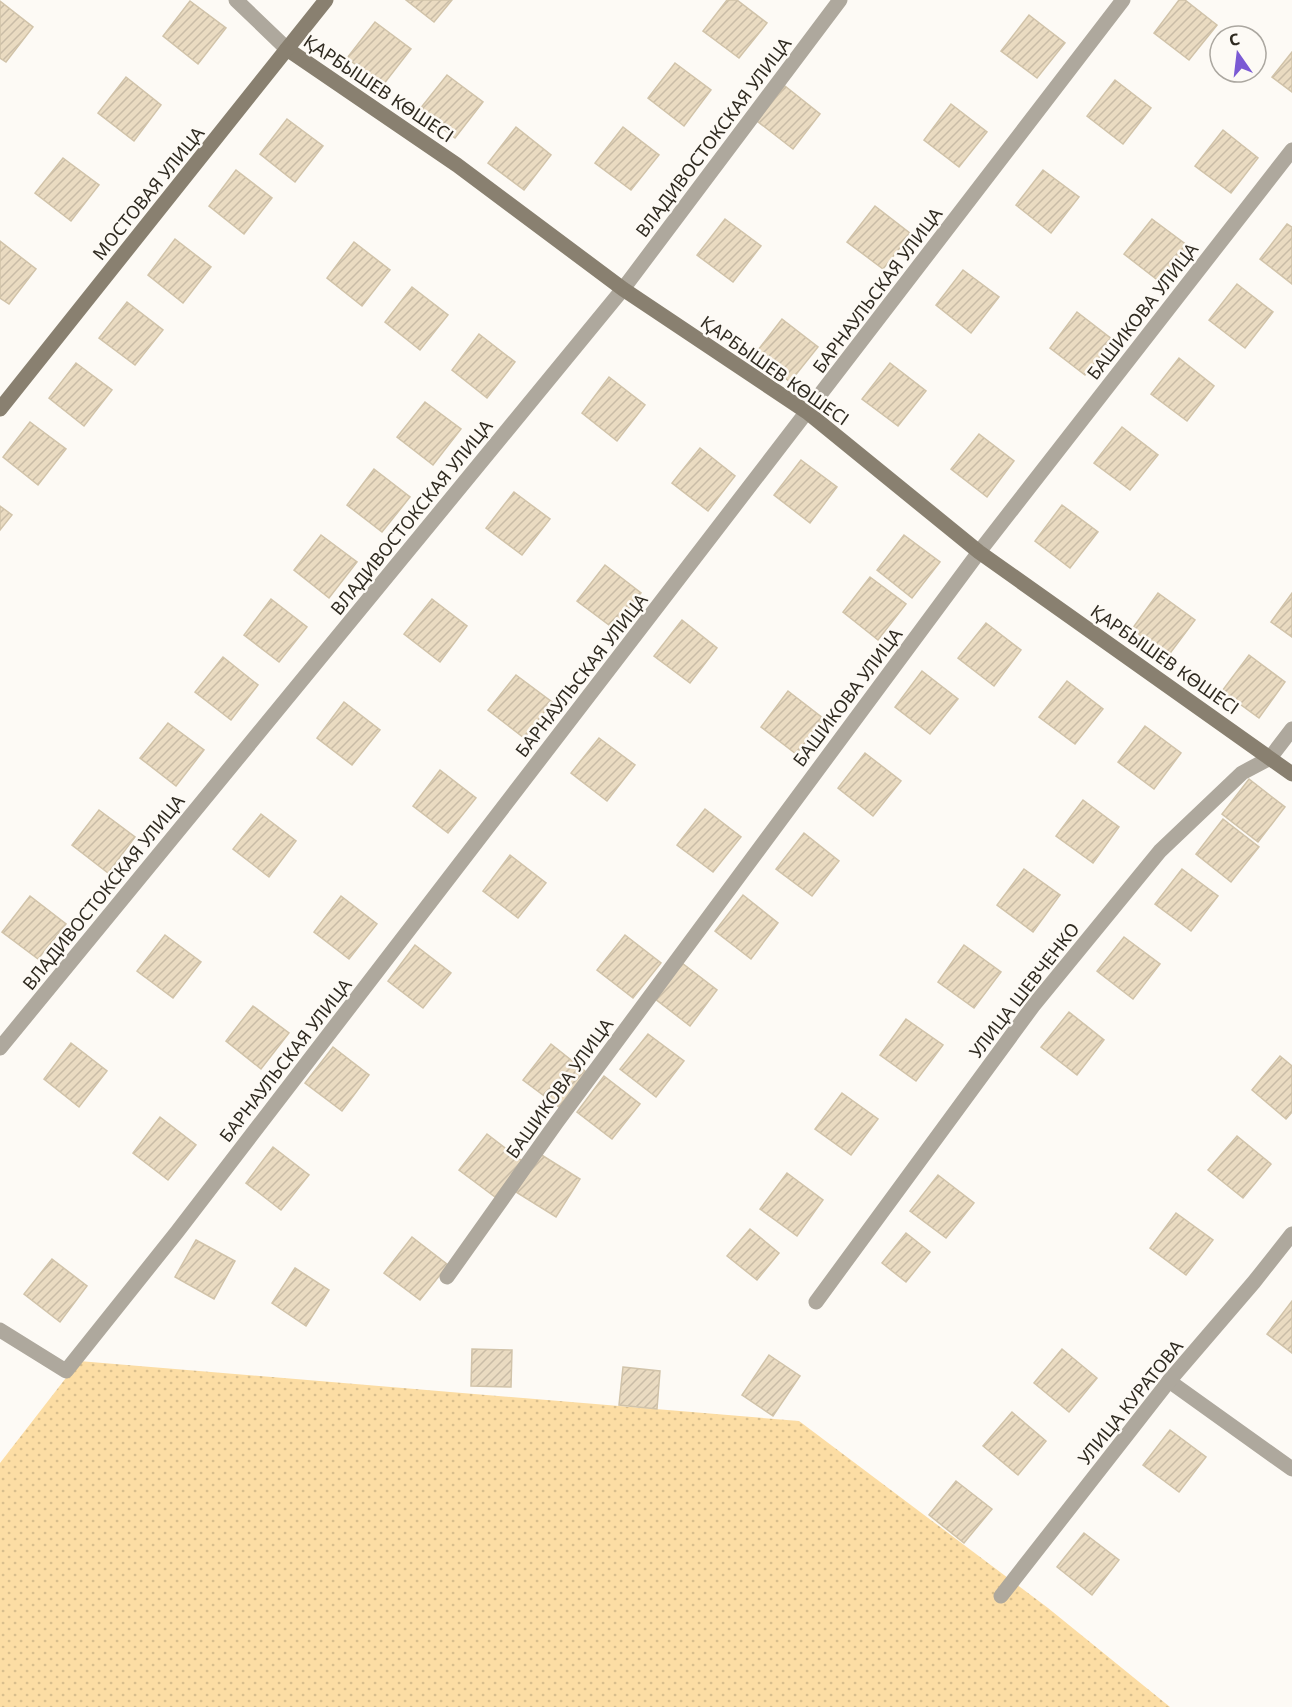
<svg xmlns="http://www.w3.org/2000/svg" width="1292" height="1707" viewBox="0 0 1292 1707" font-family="'Noto Sans',sans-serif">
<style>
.garden{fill:url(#garden-dots)}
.building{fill:url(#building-hatch);stroke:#d1c3a9;stroke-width:1.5}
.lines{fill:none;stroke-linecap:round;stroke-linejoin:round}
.street{stroke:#aea89d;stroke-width:15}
.secondary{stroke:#898070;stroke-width:15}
.labels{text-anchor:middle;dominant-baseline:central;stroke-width:5;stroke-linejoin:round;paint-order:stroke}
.street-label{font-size:18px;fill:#2f2a20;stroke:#fdfaf5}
</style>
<defs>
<pattern id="garden-dots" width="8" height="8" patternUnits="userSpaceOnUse" patternTransform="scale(1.5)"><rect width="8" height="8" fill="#fcdda4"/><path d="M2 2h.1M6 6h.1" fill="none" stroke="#d8be8d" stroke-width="1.8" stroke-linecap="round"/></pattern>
<pattern id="building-hatch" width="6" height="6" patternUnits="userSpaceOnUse" patternTransform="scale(1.5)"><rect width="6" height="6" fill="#eadbc1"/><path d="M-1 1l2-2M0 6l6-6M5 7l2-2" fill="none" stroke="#c9bca6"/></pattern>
</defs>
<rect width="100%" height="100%" fill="#fdfaf5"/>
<!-- garden -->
<path class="garden" d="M79 1361 799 1421 1048 1608 1170 1707H0V1463Z"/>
<!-- building -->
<g class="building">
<path d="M406 0H452L434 22Z"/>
<path d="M727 0H737L767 23 739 58 703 31Z"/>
<path d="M1179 0H1185L1217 25 1189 60 1154 33Z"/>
<path d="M0 1 33 27 6 62 0 58Z"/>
<path d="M190 1 226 28 198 64 163 36Z"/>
<path d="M1029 15 1065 43 1037 78 1001 51Z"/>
<path d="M375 22 411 49 383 85 347 58Z"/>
<path d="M1292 52V92L1272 77Z"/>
<path d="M675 63 711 90 684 126 648 98Z"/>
<path d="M447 75 483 102 455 138 419 110Z"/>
<path d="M126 77 161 105 134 141 98 113Z"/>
<path d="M1115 80 1151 108 1123 144 1087 116Z"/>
<path d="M785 86 820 114 793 149 757 121Z"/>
<path d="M951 104 987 132 959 167 924 140Z"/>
<path d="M287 119 323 146 295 182 260 154Z"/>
<path d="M516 127 551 155 524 190 488 163Z"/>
<path d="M623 127 659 155 631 190 595 163Z"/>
<path d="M1223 130 1258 158 1231 193 1195 166Z"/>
<path d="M63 158 99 185 71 221 35 193Z"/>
<path d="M236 170 272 198 244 234 209 206Z"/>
<path d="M1043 170 1079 197 1051 233 1016 205Z"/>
<path d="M875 206 911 234 883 269 847 242Z"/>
<path d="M725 219 761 246 733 282 697 255Z"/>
<path d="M1152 219 1188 246 1160 282 1124 254Z"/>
<path d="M1287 224 1292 227V284L1260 259Z"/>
<path d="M175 239 211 267 183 303 148 275Z"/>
<path d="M0 241 36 269 9 304 0 298Z"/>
<path d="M354 242 390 270 362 306 327 278Z"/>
<path d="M963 270 999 297 971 333 936 305Z"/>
<path d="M1237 284 1273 312 1245 348 1209 320Z"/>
<path d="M412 287 448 315 420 350 385 322Z"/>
<path d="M127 302 163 330 135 365 99 338Z"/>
<path d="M1077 312 1113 340 1085 375 1050 348Z"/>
<path d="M782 319 818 347 790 382 755 354Z"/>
<path d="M479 334 515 362 487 398 452 370Z"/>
<path d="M1179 358 1214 386 1187 421 1151 394Z"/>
<path d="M76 363 112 390 84 426 49 398Z"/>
<path d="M890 363 926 391 898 426 862 399Z"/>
<path d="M609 377 645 405 617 441 582 413Z"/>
<path d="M425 402 461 429 433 465 397 437Z"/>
<path d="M30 422 66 449 38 485 3 457Z"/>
<path d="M1122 427 1158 455 1130 490 1094 463Z"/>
<path d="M979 434 1014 461 987 497 951 469Z"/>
<path d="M700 448 735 476 708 511 672 483Z"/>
<path d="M801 460 837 487 810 523 774 495Z"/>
<path d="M374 469 410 497 382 532 347 505Z"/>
<path d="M514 492 550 519 522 555 486 528Z"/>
<path d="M1062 505 1098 532 1070 568 1035 541Z"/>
<path d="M0 506 12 515 0 530Z"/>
<path d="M321 535 357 562 329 598 294 570Z"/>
<path d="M904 535 940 562 912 598 877 570Z"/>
<path d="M605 565 641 593 613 628 577 601Z"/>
<path d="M870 577 906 604 878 640 843 612Z"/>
<path d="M1158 593 1195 620 1168 656 1132 629Z"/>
<path d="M1292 593V637L1271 622Z"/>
<path d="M271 599 307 627 279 662 244 635Z"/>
<path d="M432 599 467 626 440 662 404 634Z"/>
<path d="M682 620 717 648 690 683 654 656Z"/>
<path d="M986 623 1021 650 994 686 958 658Z"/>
<path d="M1249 655 1285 682 1259 718 1222 691Z"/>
<path d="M223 657 258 685 231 720 195 692Z"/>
<path d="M922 671 958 699 930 734 895 707Z"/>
<path d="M516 675 552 702 524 738 488 710Z"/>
<path d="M1067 681 1103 709 1075 744 1039 717Z"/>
<path d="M788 691 824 719 796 754 761 727Z"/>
<path d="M344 702 380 730 352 765 317 738Z"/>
<path d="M168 723 204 750 176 786 140 758Z"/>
<path d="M1145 726 1181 753 1154 789 1118 762Z"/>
<path d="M599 738 635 765 607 801 571 773Z"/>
<path d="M865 753 901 781 873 816 838 788Z"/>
<path d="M440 770 476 798 448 833 413 806Z"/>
<path d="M1249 779 1285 807 1258 842 1222 814Z"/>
<path d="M1083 800 1119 827 1093 863 1056 836Z"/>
<path d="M705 809 741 837 713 872 677 845Z"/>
<path d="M99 810 135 837 108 873 72 845Z"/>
<path d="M261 814 296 841 269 877 233 849Z"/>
<path d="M1223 819 1259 847 1231 882 1196 854Z"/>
<path d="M804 833 839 861 812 896 776 869Z"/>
<path d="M510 855 546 883 518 918 483 891Z"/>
<path d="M1024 869 1060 895 1033 932 997 905Z"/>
<path d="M1182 869 1218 896 1191 931 1155 904Z"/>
<path d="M743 895 778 923 751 959 715 931Z"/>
<path d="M30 896 66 924 38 959 2 932Z"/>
<path d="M341 896 377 924 349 959 314 932Z"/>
<path d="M165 935 201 962 173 998 137 971Z"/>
<path d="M625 935 661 963 633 998 597 970Z"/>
<path d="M1124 937 1160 964 1133 999 1097 971Z"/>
<path d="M415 945 451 973 423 1008 388 981Z"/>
<path d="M964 945 1001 972 974 1008 938 982Z"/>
<path d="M682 963 717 990 690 1026 654 998Z"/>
<path d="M253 1006 289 1033 261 1069 226 1041Z"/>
<path d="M1069 1012 1104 1040 1077 1075 1041 1047Z"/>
<path d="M906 1019 943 1045 916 1081 880 1055Z"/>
<path d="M648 1034 684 1061 656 1097 620 1069Z"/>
<path d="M71 1043 107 1071 79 1107 44 1079Z"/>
<path d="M551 1044 586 1072 559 1107 523 1080Z"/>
<path d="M333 1047 369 1075 342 1111 305 1083Z"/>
<path d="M1280 1056 1292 1066V1112L1286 1119 1252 1090Z"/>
<path d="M604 1076 640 1104 612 1139 577 1112Z"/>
<path d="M842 1093 878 1119 851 1155 815 1129Z"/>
<path d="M160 1117 196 1145 168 1180 133 1153Z"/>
<path d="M487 1134 522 1161 495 1197 459 1170Z"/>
<path d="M1237 1136 1271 1164 1243 1198 1208 1170Z"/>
<path d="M273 1147 309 1175 281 1210 246 1183Z"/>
<path d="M540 1154 580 1179 556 1217 516 1192Z"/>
<path d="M787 1173 823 1200 797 1236 760 1209Z"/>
<path d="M938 1175 974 1203 946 1238 910 1211Z"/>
<path d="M1176 1213 1213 1240 1186 1275 1150 1248Z"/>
<path d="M750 1229 779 1253 757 1280 727 1256Z"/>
<path d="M906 1233 930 1252 906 1282 882 1263Z"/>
<path d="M412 1237 448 1265 420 1300 384 1273Z"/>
<path d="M196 1240 235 1261 214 1299 175 1277Z"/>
<path d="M52 1259 87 1286 60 1322 24 1294Z"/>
<path d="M295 1268 329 1290 306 1326 272 1303Z"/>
<path d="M1292 1301V1353L1267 1334Z"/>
<path d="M472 1349 512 1350 511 1387 471 1386Z"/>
<path d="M1062 1349 1097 1378 1069 1412 1034 1383Z"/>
<path d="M769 1355 800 1376 773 1416 742 1395Z"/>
<path d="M623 1367 660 1371 657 1409 619 1405Z"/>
<path d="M1012 1412 1046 1441 1018 1475 983 1446Z"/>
<path d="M1170 1430 1206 1457 1179 1492 1143 1465Z"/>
<path d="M956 1481 992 1509 964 1543 929 1515Z"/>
<path d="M1084 1533 1119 1560 1092 1595 1057 1567Z"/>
</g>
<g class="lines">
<!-- street -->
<g class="street">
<path d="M236 0 287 49"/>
<path d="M0 1048 623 289 840 0"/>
<path d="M447 1277 557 1122 979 552 1292 150"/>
<path d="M816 1302 1033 1006 1160 851 1242 773 1270 758 1292 729"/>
<path d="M0 1330 66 1371 177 1232 1123 0"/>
<path d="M1169 1381 1292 1469"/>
<path d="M1001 1596 1169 1381 1254 1282 1292 1234"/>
</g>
<!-- secondary -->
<g class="secondary">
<path d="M287 49 457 165 623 289 807 412 979 552 1292 774"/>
<path d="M0 409 326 0"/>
</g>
</g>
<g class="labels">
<!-- street labels -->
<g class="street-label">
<text transform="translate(379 88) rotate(34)">ҚАРБЫШЕВ КӨШЕСІ</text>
<text transform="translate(713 137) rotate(-53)">ВЛАДИВОСТОКСКАЯ УЛИЦА</text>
<text transform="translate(148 193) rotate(-51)">МОСТОВАЯ УЛИЦА</text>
<text transform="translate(877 290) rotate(-53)">БАРНАУЛЬСКАЯ УЛИЦА</text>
<text transform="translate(1142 311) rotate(-52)">БАШИКОВА УЛИЦА</text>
<text transform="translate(775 370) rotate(35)">ҚАРБЫШЕВ КӨШЕСІ</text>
<text transform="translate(411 517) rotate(-51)">ВЛАДИВОСТОКСКАЯ УЛИЦА</text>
<text transform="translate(1165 659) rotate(35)">ҚАРБЫШЕВ КӨШЕСІ</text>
<text transform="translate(581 675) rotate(-52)">БАРНАУЛЬСКАЯ УЛИЦА</text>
<text transform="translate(847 697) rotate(-53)">БАШИКОВА УЛИЦА</text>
<text transform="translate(103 892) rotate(-51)">ВЛАДИВОСТОКСКАЯ УЛИЦА</text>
<text transform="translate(1024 990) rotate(-52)">УЛИЦА ШЕВЧЕНКО</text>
<text transform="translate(285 1060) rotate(-52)">БАРНАУЛЬСКАЯ УЛИЦА</text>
<text transform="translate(559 1088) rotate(-54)">БАШИКОВА УЛИЦА</text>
<text transform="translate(1130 1402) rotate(-51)">УЛИЦА КУРАТОВА</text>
</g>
</g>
<!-- north arrow -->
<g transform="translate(1238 54) rotate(346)"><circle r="28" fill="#fdfaf5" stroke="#aba7a0" stroke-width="1.5"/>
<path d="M0-4.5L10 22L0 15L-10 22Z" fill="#7b5ad4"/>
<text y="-9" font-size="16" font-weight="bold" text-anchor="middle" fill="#2f2a20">С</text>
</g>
</svg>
